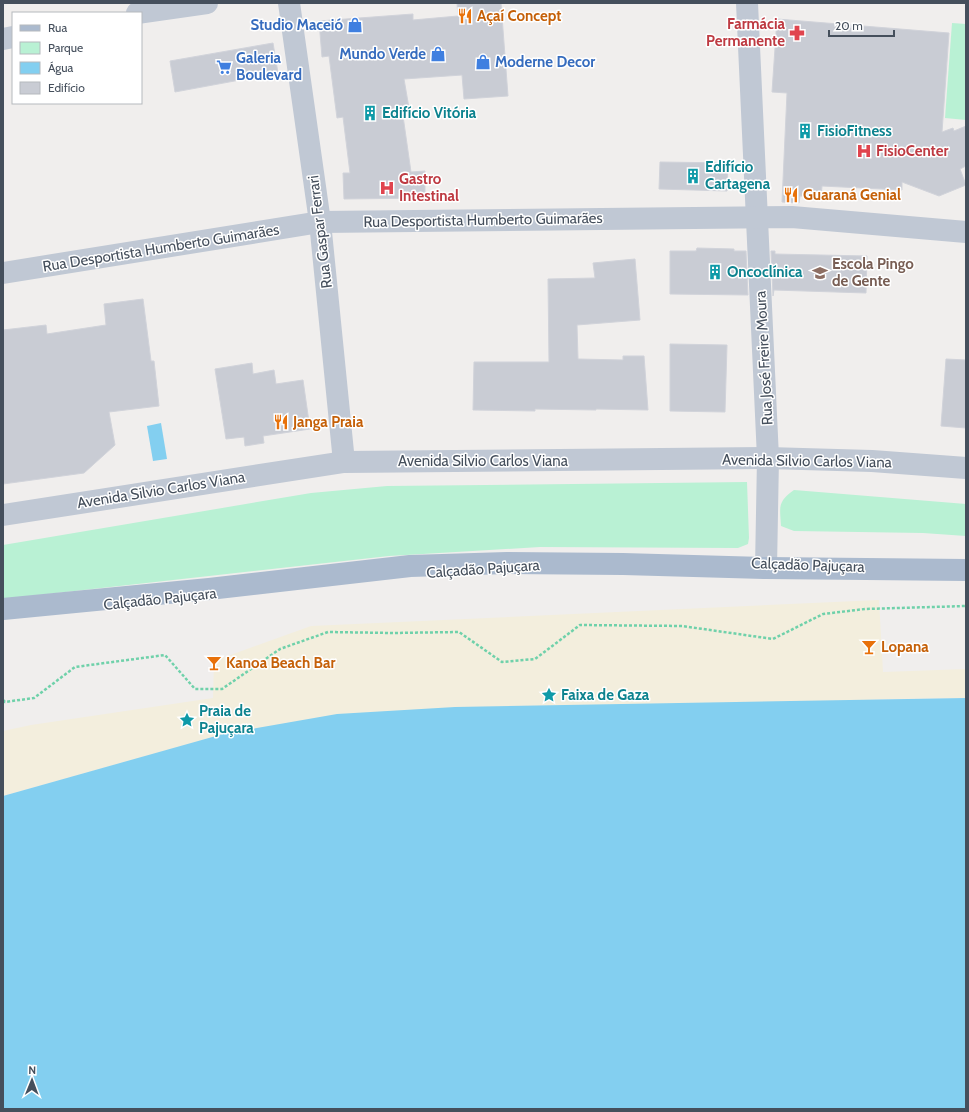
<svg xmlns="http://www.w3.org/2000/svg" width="969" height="1112" viewBox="0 0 969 1112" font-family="Cabin,sans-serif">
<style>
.green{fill:#b9f1d4}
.sand{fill:#f3eedd}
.water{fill:#83cff0}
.building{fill:#c9ccd4;stroke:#d1d3da}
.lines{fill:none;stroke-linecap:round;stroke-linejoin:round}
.path{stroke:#6fd1aa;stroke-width:2.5;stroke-dasharray:3 2;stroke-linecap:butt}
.minor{stroke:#c0c8d4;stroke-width:22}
.tertiary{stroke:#c0c8d4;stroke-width:22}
.primary{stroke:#abbace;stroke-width:22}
.labels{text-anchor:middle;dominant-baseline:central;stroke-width:3;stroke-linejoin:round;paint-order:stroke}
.food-label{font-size:15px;font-weight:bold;fill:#c56008;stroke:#fff;text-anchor:start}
.health-label{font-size:15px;font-weight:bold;fill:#be3a42;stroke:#fff;text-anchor:start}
.shop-label{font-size:15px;font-weight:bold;fill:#366cbe;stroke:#fff;text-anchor:end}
.culture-label{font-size:15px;font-weight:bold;fill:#0d838f;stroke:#fff;text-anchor:start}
.street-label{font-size:15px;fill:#454f5c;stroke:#fff}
.education-label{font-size:15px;font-weight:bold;fill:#785e54;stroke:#fff;text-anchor:start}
</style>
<rect width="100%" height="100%" fill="#f0eeed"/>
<!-- green -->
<g class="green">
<path d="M952 23 966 24V120L945 118Z"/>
<path d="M747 482 749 538 748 544 738 548 540 547 389 556 3 599V545L311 493 387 486Z"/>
<path d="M794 490 966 504V536L923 533 794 531 781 526C780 507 777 502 794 490Z"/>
</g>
<!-- sand -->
<path class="sand" d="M879 600 883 672 966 669V698L885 699 211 738 3 796V731L31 725 213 698 214 661 311 626Z"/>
<!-- water -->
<g class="water">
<path d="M161 423 167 459 153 461 147 426Z"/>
<path d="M966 698V1109H3V796L223 734 337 714 455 707Z"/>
</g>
<!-- building -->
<g class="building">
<path d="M457 3H501L508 96 464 99 462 75 404 79 409 108 402 109 411 172 425 171V198L344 199 343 173H350L343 117 337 118 329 56 322 57 319 21 413 14V20L458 16Z"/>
<path d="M777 19 949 33 942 132 953 128 954 131 966 126V166L960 169 966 185 939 196 902 182V190L822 186 821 197 800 196 799 203 782 202 787 93 772 92Z"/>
<path d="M273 43 278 73 175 92 170 61Z"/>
<path d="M660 162 728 163 727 191 659 189Z"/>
<path d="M697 248 734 249V251H746L748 295 670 294V251H696Z"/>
<path d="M771 251H775V254L867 256 866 293 774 290 773 296Z"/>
<path d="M635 259 640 320 577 325 578 359 623 360V356H644L648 410 596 409V410L535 409V411L473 410 474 362H549L548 279 595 278 593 263Z"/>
<path d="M143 299 151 361H154L159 406 109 412 115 445 84 473 3 484V330L46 325 47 334 106 325 104 304Z"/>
<path d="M670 344 727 345 725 412 670 411Z"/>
<path d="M946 359 966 360V428L941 426Z"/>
<path d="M252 363 253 374 274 370 276 384 303 380 310 429 263 436 264 443 245 446 244 437 226 439 215 369Z"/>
</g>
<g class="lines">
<!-- path -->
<path class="path" d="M3 700 5 702 34 698 75 667 165 655 195 689H222L280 649 328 632 393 633 459 632 502 662 535 659 580 625 682 626 773 639 823 614 865 609 966 606"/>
<!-- minor -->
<g class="minor">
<path d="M289 3 320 222 344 462"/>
<path d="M747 3 768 458 766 568"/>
<path d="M3 273 320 222 792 217 966 232"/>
<path d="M3 515 344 462 768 458 872 461 966 468"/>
</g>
<!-- tertiary -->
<g class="tertiary">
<path d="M137 13 207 3"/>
<path d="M3 39 13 37"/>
</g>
<!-- primary -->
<path class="primary" d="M3 609 209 589 410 566 507 563 623 564 766 568 966 570"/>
</g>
<!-- icons -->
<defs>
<g id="restaurant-bare" transform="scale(1.2)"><path d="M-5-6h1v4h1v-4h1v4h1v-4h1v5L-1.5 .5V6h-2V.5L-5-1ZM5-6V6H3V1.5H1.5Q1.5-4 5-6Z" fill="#e8710a" stroke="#fff" stroke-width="2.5" paint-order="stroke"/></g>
<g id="shop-bare" transform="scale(1.2)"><path d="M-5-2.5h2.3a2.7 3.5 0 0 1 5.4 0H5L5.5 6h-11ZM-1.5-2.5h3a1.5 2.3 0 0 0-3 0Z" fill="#3f7fe0" stroke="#fff" stroke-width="2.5" paint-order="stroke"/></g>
<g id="pharmacy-bare" transform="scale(1.2)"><path d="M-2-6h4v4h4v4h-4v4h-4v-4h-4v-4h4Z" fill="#e0444e" stroke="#fff" stroke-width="2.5" paint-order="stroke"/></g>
<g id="supermarket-bare" transform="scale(1.2)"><path d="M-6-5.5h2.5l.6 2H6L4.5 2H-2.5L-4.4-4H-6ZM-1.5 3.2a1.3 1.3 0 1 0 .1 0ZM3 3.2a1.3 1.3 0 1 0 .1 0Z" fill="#3f7fe0" stroke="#fff" stroke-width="2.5" paint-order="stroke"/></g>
<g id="building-bare" transform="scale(1.2)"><path d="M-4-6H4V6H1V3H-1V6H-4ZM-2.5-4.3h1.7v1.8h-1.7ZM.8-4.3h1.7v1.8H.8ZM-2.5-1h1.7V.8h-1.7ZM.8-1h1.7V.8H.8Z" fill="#0f9aa8" stroke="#fff" stroke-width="2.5" paint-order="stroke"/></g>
<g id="hospital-bare" transform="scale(1.2)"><path d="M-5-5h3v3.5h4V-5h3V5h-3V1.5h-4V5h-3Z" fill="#e0444e" stroke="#fff" stroke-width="2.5" paint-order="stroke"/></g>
<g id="school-bare" transform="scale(1.2)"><path d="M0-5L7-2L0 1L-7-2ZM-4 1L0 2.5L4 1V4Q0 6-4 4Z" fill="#8d6e63" stroke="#fff" stroke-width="2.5" paint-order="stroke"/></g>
<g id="bar-bare" transform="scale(1.2)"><path d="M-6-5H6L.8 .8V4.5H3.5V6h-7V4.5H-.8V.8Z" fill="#e8710a" stroke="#fff" stroke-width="2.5" paint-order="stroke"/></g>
<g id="sight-bare" transform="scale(1.2)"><path d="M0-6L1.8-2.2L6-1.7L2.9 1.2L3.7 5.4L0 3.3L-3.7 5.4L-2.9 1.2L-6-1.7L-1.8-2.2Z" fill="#0f9aa8" stroke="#fff" stroke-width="2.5" paint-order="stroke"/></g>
</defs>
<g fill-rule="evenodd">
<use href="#restaurant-bare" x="465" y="16"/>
<use href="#shop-bare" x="355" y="25"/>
<use href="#pharmacy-bare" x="797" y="33"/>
<use href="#shop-bare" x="438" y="54"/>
<use href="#shop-bare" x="483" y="62"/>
<use href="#supermarket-bare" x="224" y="67"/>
<use href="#building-bare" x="370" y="113"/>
<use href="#building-bare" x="805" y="131"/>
<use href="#hospital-bare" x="864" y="151"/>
<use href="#building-bare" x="693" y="176"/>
<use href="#hospital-bare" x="387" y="188"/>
<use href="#restaurant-bare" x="791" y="195"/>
<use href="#building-bare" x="715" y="272"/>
<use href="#school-bare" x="820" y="273"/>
<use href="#restaurant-bare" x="281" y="422"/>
<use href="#bar-bare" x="869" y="647"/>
<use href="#bar-bare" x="214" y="663"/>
<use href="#sight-bare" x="549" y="695"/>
<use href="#sight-bare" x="187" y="720"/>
</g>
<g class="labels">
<!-- food labels -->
<g class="food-label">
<text x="477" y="16">Açaí Concept</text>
<text x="803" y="195">Guaraná Genial</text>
<text x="293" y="422">Janga Praia</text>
<text x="881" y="647">Lopana</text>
<text x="226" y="663">Kanoa Beach Bar</text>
</g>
<!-- health labels -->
<g class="health-label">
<text x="785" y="24" text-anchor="end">Farmácia<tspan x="785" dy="17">Permanente</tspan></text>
<text x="876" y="151">FisioCenter</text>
<text x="399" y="179">Gastro<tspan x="399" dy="17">Intestinal</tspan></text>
</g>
<!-- shop labels -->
<g class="shop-label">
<text x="343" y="25">Studio Maceió</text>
<text x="426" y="54">Mundo Verde</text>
<text x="236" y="58" text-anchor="start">Galeria<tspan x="236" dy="17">Boulevard</tspan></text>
<text x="495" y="62" text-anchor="start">Moderne Decor</text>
</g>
<!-- culture labels -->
<g class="culture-label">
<text x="382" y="113">Edifício Vitória</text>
<text x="817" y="131">FisioFitness</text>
<text x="705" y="167">Edifício<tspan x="705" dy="17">Cartagena</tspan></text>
<text x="727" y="272">Oncoclínica</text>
<text x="561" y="695">Faixa de Gaza</text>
<text x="199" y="711">Praia de<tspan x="199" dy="17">Pajuçara</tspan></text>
</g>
<!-- street labels -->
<g class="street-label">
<text transform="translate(483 220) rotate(-1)">Rua Desportista Humberto Guimarães</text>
<text transform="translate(320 232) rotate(-97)">Rua Gaspar Ferrari</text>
<text transform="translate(161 248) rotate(-9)">Rua Desportista Humberto Guimarães</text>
<text transform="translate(764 358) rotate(-93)">Rua José Freire Moura</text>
<text x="483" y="461">Avenida Silvio Carlos Viana</text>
<text transform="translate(807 461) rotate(1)">Avenida Silvio Carlos Viana</text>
<text transform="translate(161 490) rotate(-9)">Avenida Silvio Carlos Viana</text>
<text transform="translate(808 565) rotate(2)">Calçadão Pajuçara</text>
<text transform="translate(483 569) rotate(-4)">Calçadão Pajuçara</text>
<text transform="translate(160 599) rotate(-6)">Calçadão Pajuçara</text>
</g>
<!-- education labels -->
<g class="education-label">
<text x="832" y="264">Escola Pingo<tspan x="832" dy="17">de Gente</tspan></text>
</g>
</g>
<!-- border -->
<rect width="969" height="1112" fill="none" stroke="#454f5c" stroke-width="8"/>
<!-- legend -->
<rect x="12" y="12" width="130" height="92" fill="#ffffff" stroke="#b5b9be"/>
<rect x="20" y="25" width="20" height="6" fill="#abbace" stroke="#b5b9be"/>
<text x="48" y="32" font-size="12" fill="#454f5c">Rua</text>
<rect x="20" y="42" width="20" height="12" fill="#b9f1d4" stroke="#b5b9be"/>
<text x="48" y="52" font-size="12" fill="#454f5c">Parque</text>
<rect x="20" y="62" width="20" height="12" fill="#83cff0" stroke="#b5b9be"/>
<text x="48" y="72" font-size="12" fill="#454f5c">Água</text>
<rect x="20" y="82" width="20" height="12" fill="#c9ccd4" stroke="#b5b9be"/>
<text x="48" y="92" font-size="12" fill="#454f5c">Edifício</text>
<!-- north arrow -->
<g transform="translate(32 1080) rotate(1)" stroke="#ffffff" stroke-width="3" paint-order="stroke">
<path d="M0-3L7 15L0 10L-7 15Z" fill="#454f5c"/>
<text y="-6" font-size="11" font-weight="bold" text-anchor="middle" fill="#454f5c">N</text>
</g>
<!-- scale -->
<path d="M829 30v6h65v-6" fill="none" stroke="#454f5c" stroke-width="2"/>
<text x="835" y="30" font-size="12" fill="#454f5c" stroke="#ffffff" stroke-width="3" paint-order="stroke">20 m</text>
</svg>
